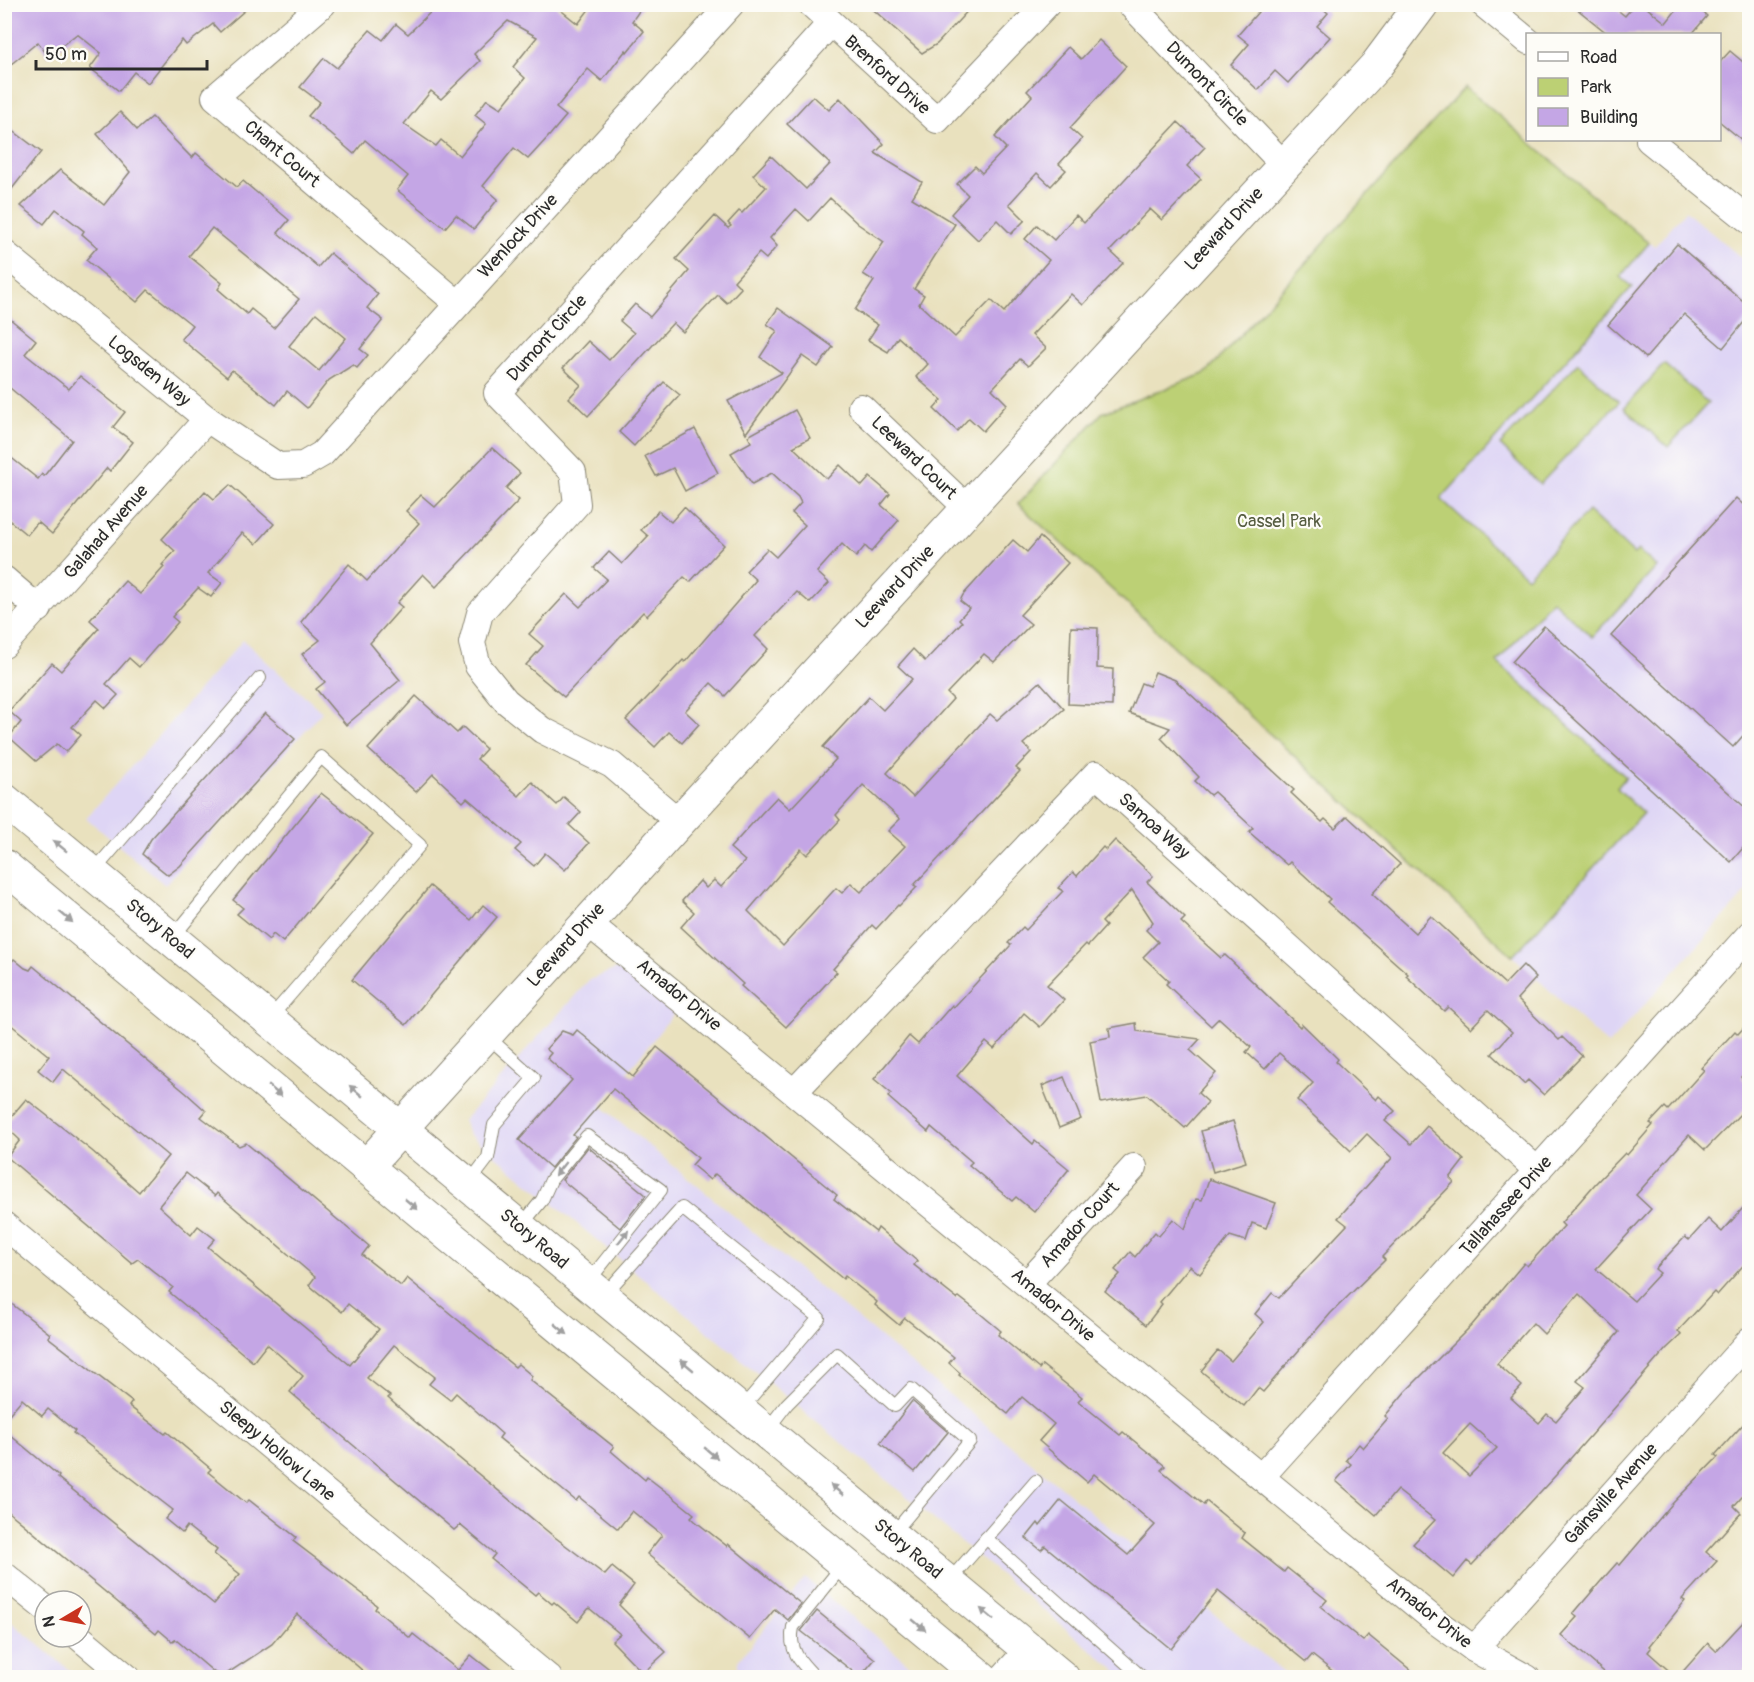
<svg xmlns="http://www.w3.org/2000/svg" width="1754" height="1682" viewBox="0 0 1754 1682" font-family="Pangolin,sans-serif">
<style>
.built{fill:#ded5f5}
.green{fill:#bcd074;stroke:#747e50;stroke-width:1.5}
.building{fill:#c4a6e5;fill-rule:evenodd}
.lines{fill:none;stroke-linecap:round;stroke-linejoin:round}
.lane-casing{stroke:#8a8674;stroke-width:14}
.street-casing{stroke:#8a8674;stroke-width:28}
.secondary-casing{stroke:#8a8674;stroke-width:35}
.primary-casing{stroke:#8a8674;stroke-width:35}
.lane{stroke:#fff;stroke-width:12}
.street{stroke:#fff;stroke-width:26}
.secondary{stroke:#fff;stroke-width:33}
.primary{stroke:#fff;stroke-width:33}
.oneway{fill:#a0a0a0}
.labels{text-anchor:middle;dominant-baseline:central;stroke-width:4.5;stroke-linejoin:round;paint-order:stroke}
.street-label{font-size:18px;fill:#2b2b2b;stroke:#fdfcf7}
.park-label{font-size:18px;fill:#565d41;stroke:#fdfcf7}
</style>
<rect width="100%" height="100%" fill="#fdfcf7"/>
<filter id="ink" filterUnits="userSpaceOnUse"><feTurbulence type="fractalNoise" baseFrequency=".0167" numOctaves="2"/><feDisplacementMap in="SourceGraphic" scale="12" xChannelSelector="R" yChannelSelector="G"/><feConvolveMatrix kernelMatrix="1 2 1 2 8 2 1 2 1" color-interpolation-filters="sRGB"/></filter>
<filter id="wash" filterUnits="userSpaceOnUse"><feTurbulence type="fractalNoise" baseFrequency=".008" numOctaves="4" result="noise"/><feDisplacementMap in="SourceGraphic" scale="24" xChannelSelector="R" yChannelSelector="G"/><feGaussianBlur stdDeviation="1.35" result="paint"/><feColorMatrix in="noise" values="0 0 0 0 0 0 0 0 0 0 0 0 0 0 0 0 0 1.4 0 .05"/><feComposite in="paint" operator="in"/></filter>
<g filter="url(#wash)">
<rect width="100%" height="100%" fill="#e9e1be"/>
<!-- built -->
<g class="built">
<path d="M1685 211 1749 264V889L1608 1045 1513 956 1643 813 1617 788 1626 777 1497 662 1441 499 1632 287 1620 277 1649 243 1655 246Z"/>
<path d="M243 640 322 712 165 885 86 818Z"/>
<path d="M619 968 674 1013 601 1106 1290 1677H1124L469 1134 464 1120 589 980Z"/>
<path d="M805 1578 910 1665 913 1677 738 1678V1661Z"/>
<path d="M4 1617H5L78 1677H5Z"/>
</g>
<!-- green -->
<g class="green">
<path d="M1465 87 1649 243 1620 277 1632 287 1441 499 1527 577 1588 511 1634 554 1638 550 1657 567 1592 637 1552 600 1497 662 1626 777 1617 788 1643 813 1513 956 1018 504 1102 413 1206 373Z"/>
<path d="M1578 363 1619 402 1540 484 1500 445Z"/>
<path d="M1664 364 1708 403 1668 447 1624 408Z"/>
</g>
<g id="blocks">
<!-- building -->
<g class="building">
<path d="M4 4H252L220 32 213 24 186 45 182 40 148 83 134 72 119 91 90 68 101 53 77 34 48 56 38 42 4 70Z"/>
<path d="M439 4H553L578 24 593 4H644L632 21 644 31 627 52 626 50 602 81 588 69 556 108 566 116 550 135 528 159 514 148 483 186 498 199 474 229 456 215 445 228 397 190 408 176 365 140 354 154 327 131 308 116 320 102 300 87 324 58 337 68 370 30 383 40 396 24 408 34ZM508 21 537 37 513 67 525 78 501 108 487 99 475 115 486 124 460 156 441 140 436 146 404 124 431 91 441 99 480 61 474 54Z"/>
<path d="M867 4H974L937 44 922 53Z"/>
<path d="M1265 4H1318L1328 13 1317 26 1330 37 1288 83 1275 71 1258 90 1231 65 1249 44 1238 35Z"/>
<path d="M1571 4H1610L1625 16 1635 4H1642L1666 23 1681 4H1694L1707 16 1692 34H1608Z"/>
<path d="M1099 40 1126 66 1070 128 1082 139 1059 164 1066 170 1051 186 1037 173 1009 204 1025 220 1011 234 997 220 978 240 951 214 968 195 957 184 975 166 982 173 1006 148 995 137 1032 96 1027 91 1068 47 1081 59Z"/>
<path d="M1730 51 1749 67V146L1719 121V63Z"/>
<path d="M813 96 829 110 840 98 884 144 875 153 922 182 912 198 955 224 914 289 924 295 919 304 955 337 991 300 1004 312 1049 260 1025 239 1037 225 1054 240 1076 215 1084 223 1178 122 1205 147 1187 166 1201 179 1162 220 1150 209 1110 251 1123 263 1083 305 1071 294 1032 335 1046 348 1028 366 1020 359 992 389 1007 404 983 431 969 418 957 431 934 409 942 400 916 377 928 364 898 337 888 352 868 340 878 325 855 310 874 281 863 274 884 242 858 224 830 198 809 221 796 209 770 238 777 246 766 259 759 253 734 281 741 288 727 303 718 295 683 332 673 323 588 416 569 398 581 385 563 368 588 341 609 360 634 333 620 321 635 304 650 317 689 271 676 259 715 216 728 228 731 226 728 223 739 211 742 213 766 187 753 175 771 156 806 189 830 164 787 124Z"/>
<path d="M120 112 137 130 152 117 192 158 196 153 237 187 243 181 289 220 278 233 318 267 330 253 378 294 367 308 383 320 360 349 368 355 357 368 353 365 329 380 307 408 287 391 276 405 232 370 227 377 181 339 192 325 148 290 137 302 86 260 97 247 82 234 84 231 56 209 44 224 21 206 60 170 104 205 130 172 97 134ZM212 228 299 299 274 328 251 309 247 314 218 289 222 283 189 256ZM316 313 346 338 319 371 289 346Z"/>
<path d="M4 124 41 152 4 199Z"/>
<path d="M1677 244 1749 306V316L1723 348 1684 314 1646 358 1608 325Z"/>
<path d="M778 308 833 347 818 367 802 356 746 433 728 401 782 373 760 357 777 331 767 324Z"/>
<path d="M4 314 36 340 25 354 69 389 80 376 125 412 113 427 133 442 110 471 107 468 52 534 38 522 27 535 4 516V452L38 479 42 474 44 476 72 440 4 383Z"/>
<path d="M664 382 680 395 634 446 619 432Z"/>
<path d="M795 410 810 438 793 447 827 479 840 465 862 486 870 477 890 494 881 505 899 520 871 552 865 546 856 557 842 544 817 572 829 583 810 603 797 592 755 636 768 649 725 696 711 683 685 711 699 724 682 743 669 732 655 747 626 720 683 660 685 662 756 580 746 571 767 549 776 557 805 525 792 513 801 503 798 497 772 473 752 484 731 453 751 442 748 436Z"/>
<path d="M695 429 718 473 685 491 673 468 656 476 645 456Z"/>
<path d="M492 448 520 473 506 488 519 500 436 587 423 574 397 603 402 607 370 643 400 680 346 725 316 689 325 682 302 654 320 640 301 622 349 564 367 581 419 523 406 511 421 495 435 507Z"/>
<path d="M230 485 274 524 256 544 242 533 208 573 222 583 211 597 198 588 172 617 178 622 139 667 129 658 106 684 118 695 106 708 97 700 72 727 81 735 66 752 57 744 36 761 9 737 21 722 9 711 52 663 61 671 99 628 90 620 125 581 140 594 164 567 162 565 175 551 162 539 205 491 214 499Z"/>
<path d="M1736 498 1749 510V729L1733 747 1611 636Z"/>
<path d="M684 507 724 545 690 582 684 577 647 616 643 612 564 697 526 665 543 646 529 634 566 594 580 607 607 579 594 568 609 552 622 564 648 536 641 530 658 511 671 522Z"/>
<path d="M1040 537 1068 563 1020 615 1031 624 994 662 984 654 947 693 953 699 887 773 913 797 990 714 997 720 1040 682 1064 709 1023 744 1031 752 1016 768 1020 771 914 885 917 887 899 906 898 905 876 929 872 925 833 969 837 972 786 1027 741 986 743 984 681 927 694 912 682 901 700 881 706 888 714 880 721 887 745 861 730 848 760 815 777 797 790 809 819 778 836 759 823 747 869 697 883 710 912 679 898 666 913 649 925 661 962 622 959 619 969 608 960 601 963 595 1013 540 1027 552ZM863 785 900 819 888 831 905 846 861 892 851 883 842 893 836 888 783 946 748 911 801 849 807 855 840 820 836 815Z"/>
<path d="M1544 626 1749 811V841L1731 862 1512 662Z"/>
<path d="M1071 627 1098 628 1097 668 1113 669 1112 706 1068 704Z"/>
<path d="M1155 672 1175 680 1294 790 1291 793 1322 822 1325 819 1335 828 1347 816 1400 864 1372 894 1415 933 1431 916 1505 984 1523 965 1536 978 1517 999 1559 1040 1562 1037 1582 1056 1544 1095 1528 1080 1524 1084 1492 1054 1512 1032 1488 1010 1471 1028 1448 1007 1444 1011 1406 976 1408 974 1327 902 1330 899 1290 862 1287 865 1249 832 1253 828 1214 792 1210 795 1195 781 1199 777 1161 738 1170 728 1129 713 1141 683 1149 686Z"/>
<path d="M416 696 457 733 463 727 486 749 477 759 519 796 532 782 557 805 564 797 581 812 569 825 589 843 565 870 545 853 534 866 515 850 521 844 467 798 463 802 433 774 416 792 368 749Z"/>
<path d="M265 713 295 739 180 866 168 875 142 854 151 839Z"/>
<path d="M321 793 373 834 283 942 273 934 269 940 237 914 243 908 233 900Z"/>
<path d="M1115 840 1153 876 1147 882 1185 918 1181 922 1221 958 1225 955 1300 1027 1302 1024 1338 1059 1336 1062 1376 1100 1379 1096 1395 1111 1385 1121 1411 1144 1427 1126 1464 1160 1450 1178 1454 1182 1382 1257 1385 1260 1331 1313 1263 1392 1258 1388 1244 1406 1201 1371 1218 1350 1231 1361 1264 1322 1255 1314 1272 1293 1279 1298 1347 1225 1338 1218 1392 1158 1367 1134 1351 1151 1297 1100 1313 1083 1279 1053 1265 1069 1246 1052 1251 1047 1219 1018 1211 1026 1166 984 1169 981 1143 957 1158 942 1146 930 1153 922 1132 890 1102 922 1106 926 1088 946 1086 944 1047 985 1064 1000 1040 1027 1024 1013 994 1049 986 1042 957 1076 1033 1144 1035 1141 1069 1169 1034 1212 1016 1197 1012 1201 969 1165 972 1162 931 1127 928 1132 888 1097 891 1093 874 1079 909 1036 918 1044 952 1005 954 1007 1011 945 1008 943 1023 927 1026 930 1063 891 1058 888 1073 872 1077 876 1103 847 1106 850Z"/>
<path d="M430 886 471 920 483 905 497 917 406 1025 352 980Z"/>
<path d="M14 959 25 968 30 970 33 966 186 1093 206 1111 201 1117 239 1146 246 1143 369 1246 362 1255 401 1286 407 1278 515 1367 518 1364 532 1376 530 1380 614 1447 611 1451 645 1480 647 1477 673 1497 694 1514 691 1517 695 1521 727 1546 728 1544 801 1604 788 1620 775 1609 750 1639 647 1554 662 1535 632 1511 618 1529 579 1497 576 1501 499 1438 502 1434 456 1393 450 1400 429 1384 435 1377 394 1345 367 1378 390 1396 388 1398 413 1420 552 1535 605 1575 612 1567 634 1585 619 1605 666 1652 643 1673 612 1641 620 1634 589 1608 578 1622 554 1602 552 1604 538 1592 535 1595 491 1559 495 1554 460 1525 454 1530 290 1392 303 1376 267 1344 253 1362 169 1292 173 1287 138 1259 132 1263 7 1157 20 1140 4 1125 26 1099 92 1151 139 1192 168 1156 63 1069 53 1082 38 1070 49 1056 4 1019V970ZM186 1173 215 1196 217 1193 315 1277 309 1285 342 1312 348 1304 379 1329 350 1365 208 1247 215 1239 198 1226 191 1235 159 1206Z"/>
<path d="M1749 1022V1070L1741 1077 1749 1085V1105L1705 1150 1689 1135 1636 1195 1651 1209 1596 1269 1634 1301 1660 1273 1655 1269 1685 1237 1689 1240 1708 1219 1722 1232 1749 1201V1259L1717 1295 1714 1292 1678 1331 1681 1335 1666 1349 1556 1475 1472 1565 1467 1561 1453 1578 1413 1544 1435 1520 1397 1490 1376 1515 1336 1481 1351 1464 1346 1460 1359 1444 1363 1448 1388 1419 1385 1416 1405 1392 1472 1325 1524 1263 1527 1266 1564 1226 1561 1223 1595 1184 1625 1153 1627 1155 1653 1125 1650 1123 1665 1107 1668 1110 1704 1070 1701 1068 1735 1031 1738 1034ZM1579 1294 1619 1332 1577 1381 1585 1387 1556 1421 1547 1414 1539 1423 1511 1398 1522 1386 1497 1364 1533 1323 1544 1334ZM1470 1424 1497 1448 1469 1476 1443 1453Z"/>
<path d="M1136 1023 1137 1031 1200 1039 1190 1050 1216 1073 1198 1093 1208 1102 1185 1128 1147 1095 1101 1103 1090 1041 1110 1037 1109 1028Z"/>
<path d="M577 1030 633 1077 657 1047 837 1195 834 1199 876 1232 878 1228 917 1261 914 1265 957 1299 959 1297 977 1311 1001 1331 998 1335 1039 1369 1042 1365 1082 1397 1078 1401 1120 1435 1123 1432 1165 1466 1161 1470 1204 1505 1206 1501 1228 1519 1245 1533 1242 1538 1284 1572 1287 1568 1327 1600 1321 1607 1363 1641 1368 1635 1419 1677H1340L1312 1655 1306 1662 1218 1591 1171 1649 1045 1546 1041 1550 1026 1538 1038 1523 1040 1526 1061 1500 1128 1555 1155 1525 1094 1474 1087 1482 1039 1441 1054 1424 1022 1397 1008 1414 959 1375 960 1373 949 1363 954 1357 905 1318 899 1325 875 1305 877 1302 845 1276 843 1279 715 1174 710 1180 692 1165 698 1158 613 1089 573 1135 576 1137 551 1168 519 1140 572 1080 547 1058 551 1053 546 1049 562 1031 573 1035Z"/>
<path d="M1064 1077 1081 1119 1059 1128 1042 1086Z"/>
<path d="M1233 1121 1246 1162 1213 1172 1201 1131Z"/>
<path d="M588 1147 646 1195 620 1228 562 1180Z"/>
<path d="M1209 1179 1276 1203 1266 1228 1252 1223 1246 1241 1230 1236 1200 1274 1190 1266 1160 1302 1162 1304 1146 1325 1105 1291 1120 1274 1115 1270 1130 1252 1135 1257 1155 1232 1159 1236 1173 1219 1185 1229 1196 1199 1202 1200Z"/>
<path d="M4 1298 50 1334 48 1337 132 1402 129 1406 165 1434 167 1432 211 1469 208 1472 246 1503 249 1500 296 1537 293 1541 368 1598 377 1606 375 1609 410 1638 413 1634 458 1670 471 1655 499 1677H370L297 1614 272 1644 225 1675 215 1673 175 1639 173 1642 159 1630 156 1634 4 1508V1430L59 1476 58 1478 214 1604 240 1574 214 1554 217 1550 187 1526 182 1533 165 1519 173 1510 73 1433 75 1431 48 1409 42 1416 22 1399 4 1420Z"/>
<path d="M912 1401 948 1432 915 1472 880 1443Z"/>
<path d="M1749 1418V1489L1734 1506 1741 1513 1706 1552 1717 1561 1682 1599 1685 1601 1649 1646 1651 1648 1648 1652 1676 1677H1610L1561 1635 1577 1617 1573 1614 1601 1581 1617 1563 1620 1565 1672 1504 1718 1457 1715 1455Z"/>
<path d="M817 1611 875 1659 860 1677 801 1631Z"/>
<path d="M1749 1616V1666L1739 1677H1678L1708 1643 1716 1651Z"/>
</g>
</g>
</g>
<g filter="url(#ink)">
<use href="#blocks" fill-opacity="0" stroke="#8a8674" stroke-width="1.5"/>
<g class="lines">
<!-- lane casing -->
<g class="lane-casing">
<g id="lane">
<path d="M93 872 260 678"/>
<path d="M173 937 321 757 420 845 270 1018"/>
<path d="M469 1183 488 1158 494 1125 534 1078 487 1036"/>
<path d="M520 1227 542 1200 551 1180 587 1136 661 1190 588 1282"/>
<path d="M604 1295 682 1208 819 1318 741 1409"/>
<path d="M767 1430 787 1404 837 1354 895 1406 911 1389 970 1441 892 1535"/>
<path d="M986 1538 1143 1678"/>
<path d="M949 1581 1036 1481"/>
<path d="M816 1678C800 1662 788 1650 793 1627L843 1565"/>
</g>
</g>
<!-- street casing -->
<g class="street-casing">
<g id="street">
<path d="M323 4 215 97 457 303"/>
<path d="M811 4 937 120 1047 4"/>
<path d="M1130 4 1283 164"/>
<path d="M1483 4 1528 41"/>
<path d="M1649 140 1750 221"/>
<path d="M4 253 207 419 278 466 303 465 322 454 731 4"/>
<path d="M861 407 967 508"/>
<path d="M4 579 39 609"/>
<path d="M4 645 207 419"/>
<path d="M679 822 612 765 542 730 506 701 478 666 472 643 480 613 577 504 573 472 497 393 830 24"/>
<path d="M587 922 1438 1623 1474 1649 1527 1678"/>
<path d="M795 1091 1096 774 1538 1171"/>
<path d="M4 1225 549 1678"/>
<path d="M1027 1284 1134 1167"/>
<path d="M1261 1477 1750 934"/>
<path d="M4 1575 45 1608"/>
<path d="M79 1637 128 1678"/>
<path d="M1474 1649 1750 1340"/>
</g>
</g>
<!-- secondary casing -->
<g class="secondary-casing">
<g id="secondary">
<path d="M366 1167 679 822 1375 67 1422 4"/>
<path d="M1007 1678 1032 1651"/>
</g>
</g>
<!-- primary casing -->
<g class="primary-casing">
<g id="primary">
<path d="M4 800 1063 1678"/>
<path d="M4 866 982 1678"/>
</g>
</g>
<!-- lane -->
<use href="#lane" class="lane"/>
<!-- street -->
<use href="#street" class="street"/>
<!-- secondary -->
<use href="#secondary" class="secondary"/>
<!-- primary -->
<use href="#primary" class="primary"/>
</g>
<!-- one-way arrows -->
<defs><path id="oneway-solid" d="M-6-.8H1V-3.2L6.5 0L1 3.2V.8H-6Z" transform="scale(1.5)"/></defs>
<g class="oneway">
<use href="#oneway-solid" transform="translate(60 846) rotate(-141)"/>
<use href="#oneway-solid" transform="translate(66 917) rotate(40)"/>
<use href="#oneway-solid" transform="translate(275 1091) rotate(40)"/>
<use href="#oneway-solid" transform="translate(356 1091) rotate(-140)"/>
<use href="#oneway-solid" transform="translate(560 1169) rotate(129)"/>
<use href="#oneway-solid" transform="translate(411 1204) rotate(40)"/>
<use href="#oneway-solid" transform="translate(623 1237) rotate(-51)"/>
<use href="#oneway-solid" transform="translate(561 1329) rotate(40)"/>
<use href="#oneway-solid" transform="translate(687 1365) rotate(-140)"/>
<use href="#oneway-solid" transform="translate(711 1453) rotate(40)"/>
<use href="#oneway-solid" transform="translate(837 1490) rotate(-140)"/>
<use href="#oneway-solid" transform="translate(987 1614) rotate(-140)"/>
<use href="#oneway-solid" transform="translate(919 1625) rotate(40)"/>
</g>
</g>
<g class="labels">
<!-- street labels -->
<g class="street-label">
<text transform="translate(887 75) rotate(42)">Brenford Drive</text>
<text transform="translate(1207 84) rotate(46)">Dumont Circle</text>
<text transform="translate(282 154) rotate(40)">Chant Court</text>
<text transform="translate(1224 229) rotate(-47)">Leeward Drive</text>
<text transform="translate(518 236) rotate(-47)">Wenlock Drive</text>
<text transform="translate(547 338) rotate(-48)">Dumont Circle</text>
<text transform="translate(149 371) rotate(39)">Logsden Way</text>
<text transform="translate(914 458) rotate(44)">Leeward Court</text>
<text transform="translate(106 532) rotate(-49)">Galahad Avenue</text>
<text transform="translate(895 587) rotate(-47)">Leeward Drive</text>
<text transform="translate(1154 826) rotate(42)">Samoa Way</text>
<text transform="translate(160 929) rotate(40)">Story Road</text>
<text transform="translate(566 945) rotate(-48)">Leeward Drive</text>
<text transform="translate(679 995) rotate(39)">Amador Drive</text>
<text transform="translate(1506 1206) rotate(-48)">Tallahassee Drive</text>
<text transform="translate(1080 1225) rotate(-48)">Amador Court</text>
<text transform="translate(534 1239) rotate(40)">Story Road</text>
<text transform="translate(1053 1305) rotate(40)">Amador Drive</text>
<text transform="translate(277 1451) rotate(40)">Sleepy Hollow Lane</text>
<text transform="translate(1611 1494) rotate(-48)">Gainsville Avenue</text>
<text transform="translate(908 1549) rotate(40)">Story Road</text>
<text transform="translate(1429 1613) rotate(38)">Amador Drive</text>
</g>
<!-- park labels -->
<g class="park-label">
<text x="1279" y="521">Cassel Park</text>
</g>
</g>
<!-- margin -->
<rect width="1754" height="1682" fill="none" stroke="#fdfcf7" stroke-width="24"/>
<!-- legend -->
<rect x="1526" y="33" width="195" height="108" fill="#fdfcf7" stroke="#a9a8a5" stroke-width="1.5"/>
<rect x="1538" y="52" width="30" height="9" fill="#ffffff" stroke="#a9a8a5" stroke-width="1.5"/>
<text x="1580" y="63" font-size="18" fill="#2b2b2b">Road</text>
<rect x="1538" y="78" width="30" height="18" fill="#bcd074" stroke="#a9a8a5" stroke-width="1.5"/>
<text x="1580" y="93" font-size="18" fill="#2b2b2b">Park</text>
<rect x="1538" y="108" width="30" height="18" fill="#c4a6e5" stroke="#a9a8a5" stroke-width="1.5"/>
<text x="1580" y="123" font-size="18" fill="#2b2b2b">Building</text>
<!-- north arrow -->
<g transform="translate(63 1619) rotate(260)"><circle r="28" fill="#fdfcf7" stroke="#a9a8a5" stroke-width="1.5"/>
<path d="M0-4.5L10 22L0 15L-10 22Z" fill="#c8321e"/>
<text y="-9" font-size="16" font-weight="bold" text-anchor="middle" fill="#2b2b2b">N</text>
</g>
<!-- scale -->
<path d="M36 60v9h171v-9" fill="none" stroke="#2b2b2b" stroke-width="3"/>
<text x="45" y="60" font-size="18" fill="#2b2b2b" stroke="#fdfcf7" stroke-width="4.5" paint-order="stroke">50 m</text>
</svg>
